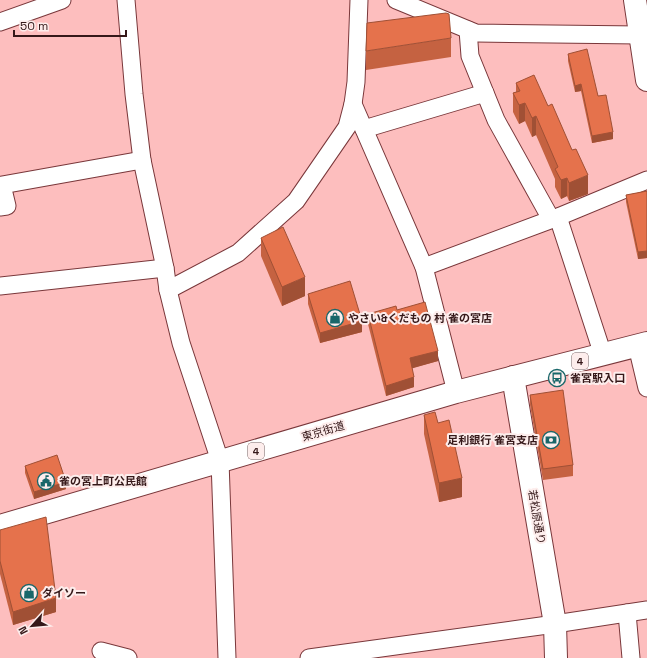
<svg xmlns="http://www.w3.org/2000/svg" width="647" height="658" viewBox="0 0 647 658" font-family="'Space Grotesk','Noto Sans JP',sans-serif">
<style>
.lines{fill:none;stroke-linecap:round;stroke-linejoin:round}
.minor-casing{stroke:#79373a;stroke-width:19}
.tertiary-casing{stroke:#79373a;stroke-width:24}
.secondary-casing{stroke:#79373a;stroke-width:24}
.trunk-casing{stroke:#79373a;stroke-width:24}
.minor{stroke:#fff;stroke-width:17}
.tertiary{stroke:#fff;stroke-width:22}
.secondary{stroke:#fff;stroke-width:22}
.trunk{stroke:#fff;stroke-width:22}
.wall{fill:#c56241}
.shaded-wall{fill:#a05035}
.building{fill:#e5724c;stroke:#a05035}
.labels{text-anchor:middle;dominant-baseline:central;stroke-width:4;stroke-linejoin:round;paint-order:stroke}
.shield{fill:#fdedec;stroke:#715858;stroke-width:1}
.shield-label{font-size:10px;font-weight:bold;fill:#351819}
.poi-label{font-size:11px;font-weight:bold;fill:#351819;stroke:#fdedec;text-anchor:start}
.street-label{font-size:11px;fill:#351819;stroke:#fdedec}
</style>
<rect width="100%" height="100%" fill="#fdbebe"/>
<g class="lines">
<!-- minor casing -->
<g class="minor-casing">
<g id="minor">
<path d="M126 0 134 94 142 160 165 268 168 290 181 343 220 461 227 658"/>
<path d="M396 0 476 33 640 35 647 33"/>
<path d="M0 22 62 0"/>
<path d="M468 30 470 56 496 120 551 219"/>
<path d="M353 104 424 267 456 392"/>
<path d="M364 129 485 93"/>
<path d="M0 207 7 206 2 185 142 160"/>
<path d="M558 217 603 355"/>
<path d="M424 267 558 217 647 180"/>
<path d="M0 286 165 268"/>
<path d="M168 290 238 253 296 201 347 127 353 104 356 82 359 0"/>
<path d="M637 346 647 388"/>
<path d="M627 613 631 658"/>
<path d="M101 651 128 658"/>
<path d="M309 658 555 624 647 610"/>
</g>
</g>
<!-- tertiary casing -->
<g class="tertiary-casing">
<path id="tertiary" d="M513 377 555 624 556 658"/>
</g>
<!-- secondary casing -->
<g class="secondary-casing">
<path id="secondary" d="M635 0 647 80"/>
</g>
<!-- trunk casing -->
<g class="trunk-casing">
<path id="trunk" d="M0 526 456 392 647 343"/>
</g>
<!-- minor -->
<use href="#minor" class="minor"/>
<!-- tertiary -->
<use href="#tertiary" class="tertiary"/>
<!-- secondary -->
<use href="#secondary" class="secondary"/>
<!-- trunk -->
<use href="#trunk" class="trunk"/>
</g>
<!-- wall -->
<g class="wall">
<path d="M451 38V57L366 70V51Z"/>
<path d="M568 54 598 96 613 139 592 143 581 91 575 92 568 61Z"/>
<path d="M516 83 588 194 569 201 567 196 561 199 555 187V179L536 135 532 137 525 121 519 124 513 112V93L516 92Z"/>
<path d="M647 191V258L638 259 626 202V195Z"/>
<path d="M261 238 305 296 282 306 261 256Z"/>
<path d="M308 294 362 332 320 343 308 304Z"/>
<path d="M397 310 438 361 412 368 414 387 386 396 368 324V314Z"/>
<path d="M530 395 573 465V476L543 480 530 405Z"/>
<path d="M424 415 438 423 462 497 439 502 424 434Z"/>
<path d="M25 466 66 489 34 499 25 473Z"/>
<path d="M0 530 56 612 13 625 0 574Z"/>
</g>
<!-- shaded-wall -->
<g class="shaded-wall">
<path d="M581 84V91L575 92V86Z"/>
<path d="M525 103V121L519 124V105Z"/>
<path d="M536 116V135L532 137V118Z"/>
<path d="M613 132V139L592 143V136Z"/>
<path d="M588 175V194L569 201V183Z"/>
<path d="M567 178V196L561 199V180Z"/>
<path d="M647 251V258L638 259V252Z"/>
<path d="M305 277V296L282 306V287Z"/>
<path d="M362 321V332L320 343V333Z"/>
<path d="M438 351V361L410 369V358Z"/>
<path d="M414 377V387L386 396V386Z"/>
<path d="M462 478V497L439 502V483Z"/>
<path d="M66 482V489L34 499V492Z"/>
<path d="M56 598V612L13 625V612Z"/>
</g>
<!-- building -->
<g class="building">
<path d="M446 13 449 14 451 38 366 51 367 23Z"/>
<path d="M587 49 598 96 606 95 613 132 592 136 581 84 575 86 568 54Z"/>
<path d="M534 75 548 106 552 104 572 150 576 149 588 175 569 183 567 178 561 180 555 169 558 167 536 116 532 118 525 103 519 105 513 93 520 91 516 83Z"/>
<path d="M647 191V251L638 252 626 195Z"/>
<path d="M283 227 305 277 282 287 261 238Z"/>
<path d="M350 281 362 321 320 333 308 294Z"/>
<path d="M425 302 438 351 410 358 414 377 386 386 368 314 396 306 397 310Z"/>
<path d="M563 390 573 465 543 469 530 395Z"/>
<path d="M435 412 438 423 449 420 462 478 439 483 424 415Z"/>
<path d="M57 455 66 482 34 492 25 466Z"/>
<path d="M46 517 56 598 13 612 0 561V530Z"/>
</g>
<!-- icons -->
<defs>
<g id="shop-ring" transform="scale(0.9)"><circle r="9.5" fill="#fdedec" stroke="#19676a" stroke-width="1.5"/><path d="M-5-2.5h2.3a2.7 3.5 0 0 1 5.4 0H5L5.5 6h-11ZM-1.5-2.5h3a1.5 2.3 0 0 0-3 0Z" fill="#19676a"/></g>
<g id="bus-ring" transform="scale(0.9)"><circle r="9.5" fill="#fdedec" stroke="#19676a" stroke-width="1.5"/><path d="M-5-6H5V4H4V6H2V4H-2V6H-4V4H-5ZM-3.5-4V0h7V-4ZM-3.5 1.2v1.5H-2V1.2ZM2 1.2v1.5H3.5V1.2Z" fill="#19676a"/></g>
<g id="bank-ring" transform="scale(0.9)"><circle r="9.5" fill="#fdedec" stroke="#19676a" stroke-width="1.5"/><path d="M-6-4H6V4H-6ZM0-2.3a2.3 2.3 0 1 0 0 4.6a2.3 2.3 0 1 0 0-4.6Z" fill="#19676a"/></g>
<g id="civic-ring" transform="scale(0.9)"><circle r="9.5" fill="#fdedec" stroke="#19676a" stroke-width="1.5"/><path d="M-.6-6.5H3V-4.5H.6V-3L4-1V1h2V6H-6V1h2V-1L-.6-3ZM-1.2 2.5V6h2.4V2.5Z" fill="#19676a"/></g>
</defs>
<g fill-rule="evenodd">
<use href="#shop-ring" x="335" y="318"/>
<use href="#bus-ring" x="557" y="378"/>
<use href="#bank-ring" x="551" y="440"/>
<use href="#civic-ring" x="46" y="481"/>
<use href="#shop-ring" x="29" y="593"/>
</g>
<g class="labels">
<!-- shield labels -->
<g class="shield">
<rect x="572" y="353" width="16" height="16" rx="3"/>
<rect x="248" y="443" width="16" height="16" rx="3"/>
</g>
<g class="shield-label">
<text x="580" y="361">4</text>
<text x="256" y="451">4</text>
</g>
<!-- poi labels -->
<g class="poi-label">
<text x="348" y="318">やさい&amp;くだもの 村 雀の宮店</text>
<text x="570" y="378">雀宮駅入口</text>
<text x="538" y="440" text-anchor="end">足利銀行 雀宮支店</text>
<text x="59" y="481">雀の宮上町公民館</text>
<text x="42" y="593">ダイソー</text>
</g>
<!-- street labels -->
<g class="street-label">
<text transform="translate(323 431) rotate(-16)">東京街道</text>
<text transform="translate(537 517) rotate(80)">若松原通り</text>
</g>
</g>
<!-- north arrow -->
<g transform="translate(32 626) rotate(243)" stroke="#fdedec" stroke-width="3" paint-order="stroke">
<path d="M0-3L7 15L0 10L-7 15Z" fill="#351819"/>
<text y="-6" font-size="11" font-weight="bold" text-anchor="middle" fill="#351819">N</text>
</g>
<!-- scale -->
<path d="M14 30v6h112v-6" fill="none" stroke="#351819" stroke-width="2"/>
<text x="20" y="30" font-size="12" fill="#351819" stroke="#fdedec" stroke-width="3" paint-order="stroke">50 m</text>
</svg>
